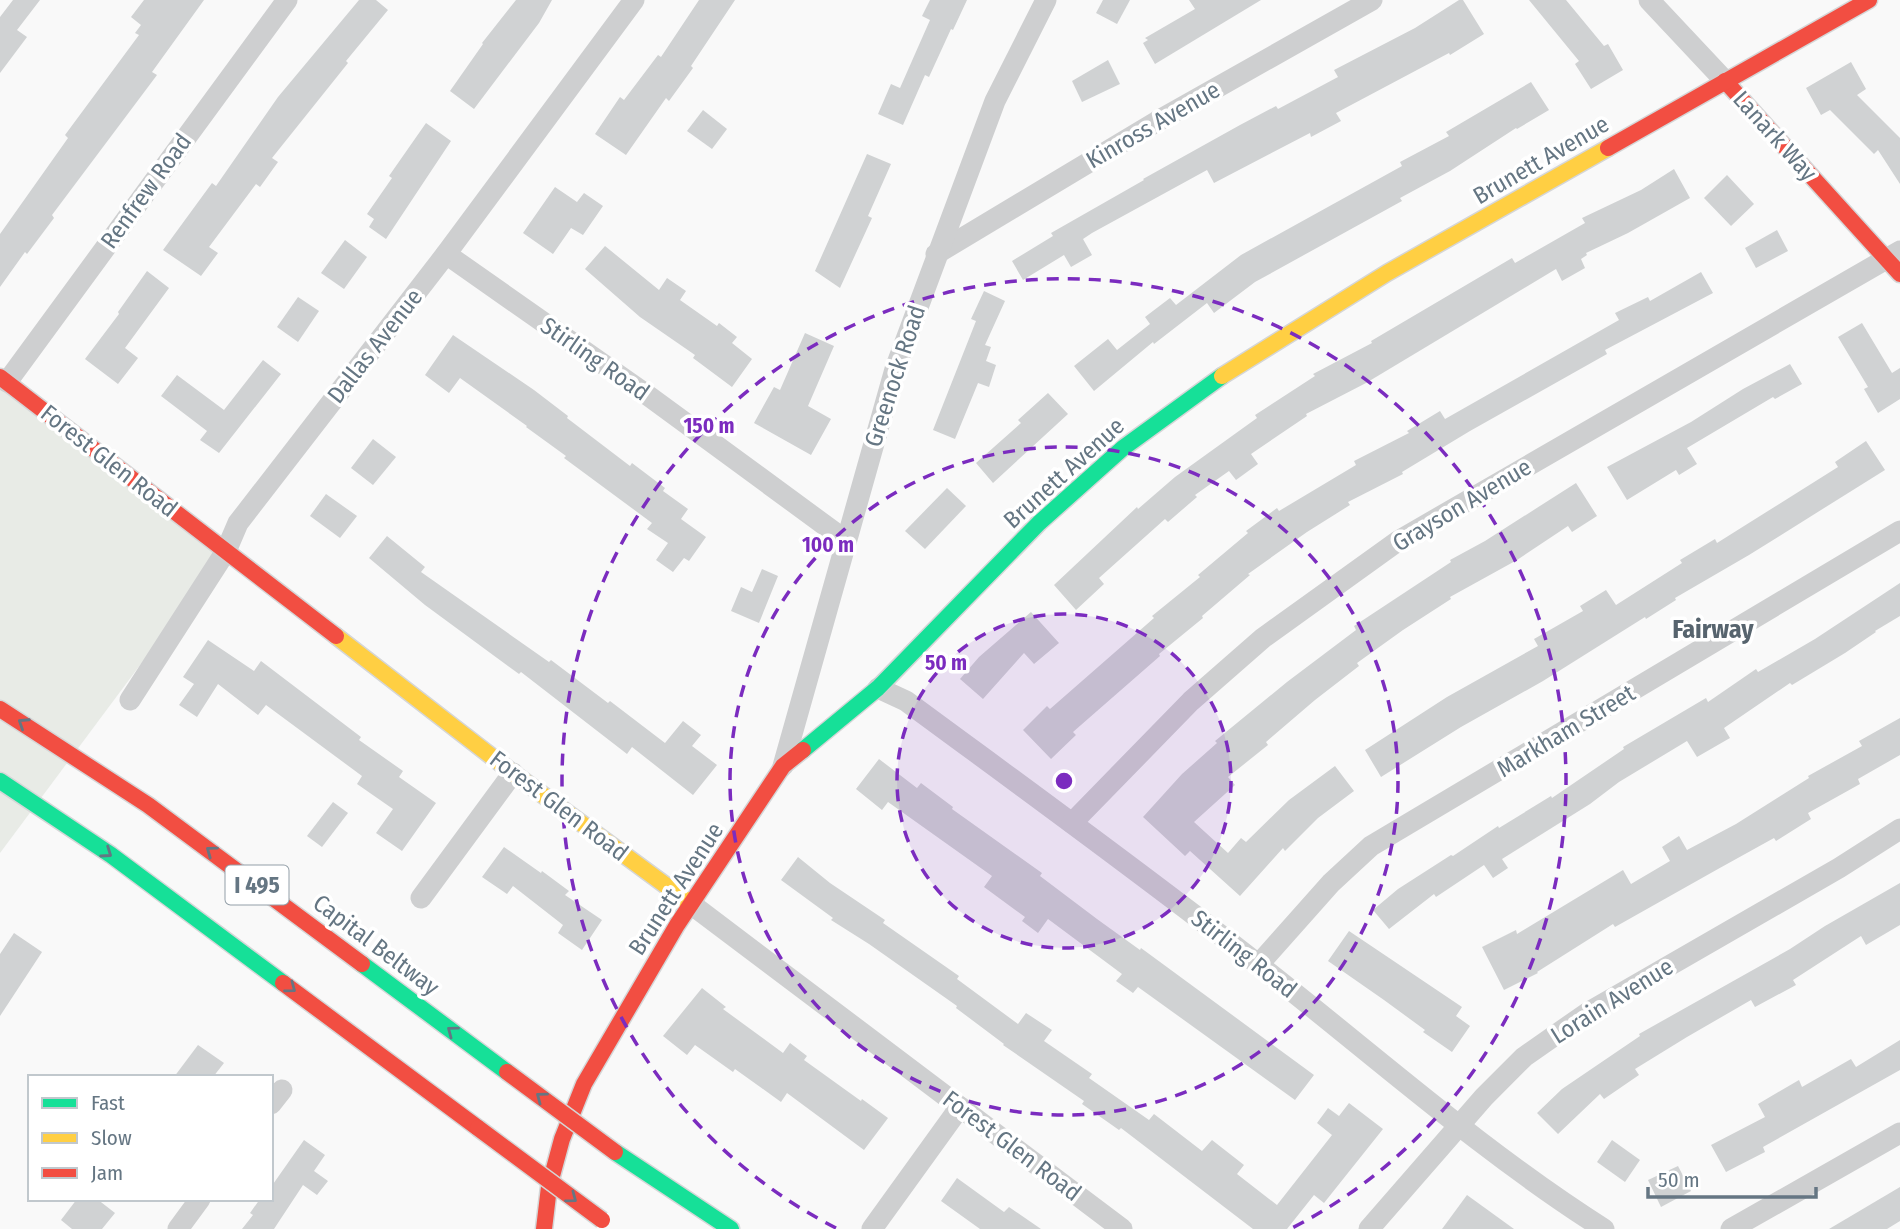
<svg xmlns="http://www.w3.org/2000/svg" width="1900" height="1229" viewBox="0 0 1900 1229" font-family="'Fira Sans Condensed',sans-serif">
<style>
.green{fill:#e8ebe6}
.building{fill:#d0d2d3}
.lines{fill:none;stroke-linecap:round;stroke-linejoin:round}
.fast-casing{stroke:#d5d6d7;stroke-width:19}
.slow-casing{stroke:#d5d6d7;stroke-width:19}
.jam-casing{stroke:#d5d6d7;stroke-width:19}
.street{stroke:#cecfd0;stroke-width:21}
.fast{stroke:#16e098;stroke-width:16}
.slow{stroke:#ffcf43;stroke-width:16}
.jam{stroke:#f24e42;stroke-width:16}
.jam-bridge-casing{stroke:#d5d6d6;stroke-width:19;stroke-linecap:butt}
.jam-bridge{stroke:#f24e42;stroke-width:16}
.oneway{stroke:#657683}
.ring{fill:none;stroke:#7b2cbf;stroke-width:3.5;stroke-dasharray:12 9}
.labels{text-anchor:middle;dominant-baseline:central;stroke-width:7;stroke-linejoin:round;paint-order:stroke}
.shield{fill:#fff;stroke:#939fa8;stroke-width:2}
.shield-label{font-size:23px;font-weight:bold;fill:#657683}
.street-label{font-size:24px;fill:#657683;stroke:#fff}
.neighbourhood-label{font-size:26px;font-weight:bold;fill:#57646e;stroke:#fff}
.centre{fill:#7b2cbf;stroke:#fff;stroke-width:3.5}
.ring-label{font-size:21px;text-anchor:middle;font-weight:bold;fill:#7b2cbf;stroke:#fff;stroke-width:7;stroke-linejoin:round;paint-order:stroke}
</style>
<rect width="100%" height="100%" fill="#f9f9f9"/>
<!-- green -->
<path class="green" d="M0 387 225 551 0 853Z"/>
<!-- building -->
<g class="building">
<path d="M13 0H40L17 30 27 37 0 73V17Z"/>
<path d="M144 0H204L152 72 157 75 52 215 54 218 27 254 25 252 0 287V234L68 138 65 135 139 35 135 33 141 25 131 17Z"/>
<path d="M359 0H376L388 10 346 61 348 63 272 158 278 162 260 187 256 184 209 247 218 253 201 276 163 250 212 183 216 186 278 97Z"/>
<path d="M516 0H552L539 23 474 109 450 91 483 44 482 43Z"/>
<path d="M699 0H735L691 66 693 68 669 101 666 98 626 155 595 134 620 97 624 100 658 55 661 57Z"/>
<path d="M930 0H967L953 30 951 29 929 77 925 75 903 125 878 114 891 84 900 88 930 20 922 16Z"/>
<path d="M1103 0H1130L1117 24 1096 13Z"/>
<path d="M1189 0H1261L1155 64 1143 43 1148 40 1145 38 1195 9Z"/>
<path d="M1459 0H1463L1484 34 1450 55 1449 53 1336 113 1341 121 1311 137 1310 133 1214 183 1207 170 1092 233 1083 239 1092 255 1071 267 1064 255 1023 280 1012 261 1053 236 1051 233 1144 180 1143 179 1240 125 1276 106 1278 109 1338 77 1334 70 1415 28Z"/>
<path d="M1529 0H1566L1604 46 1608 44 1623 70 1591 89 1575 64 1579 61Z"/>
<path d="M1108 60 1120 84 1082 102 1072 81Z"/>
<path d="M1851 62 1866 89 1857 95 1900 138V184L1878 150 1874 154 1830 110 1821 115 1806 88Z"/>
<path d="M1531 82 1549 110 1517 129 1516 128 1450 171 1400 198 1402 201 1255 282 1214 313 1207 303 1154 344 1153 342 1094 391 1074 366 1108 339 1117 350 1150 324 1145 317 1170 298 1176 305 1241 255 1402 166 1400 162 1449 136 1446 132Z"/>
<path d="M703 110 727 129 712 149 687 131Z"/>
<path d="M426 123 451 141 386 239 369 227 374 219 367 214 392 178 389 176Z"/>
<path d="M867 154 891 164 868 216 872 218 840 288 815 271Z"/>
<path d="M1674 169 1690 198 1628 233 1586 253 1587 255 1581 259 1585 268 1562 281 1556 269 1366 383 1306 414 1307 416 1251 454 1258 464 1236 480 1229 471 1195 495 1197 497 1168 522 1165 519 1099 578 1104 584 1076 610 1054 585 1137 507 1138 509 1175 477 1257 418 1255 415 1315 376 1313 374 1372 343 1371 341 1512 258 1515 263 1585 223 1582 218 1641 190Z"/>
<path d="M1727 175 1754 204 1731 226 1704 198Z"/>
<path d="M555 187 577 202 584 193 603 206 583 235 571 228 553 254 523 233Z"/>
<path d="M1777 230 1788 251 1756 268 1745 248Z"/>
<path d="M345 240 367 257 344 289 321 273Z"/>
<path d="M605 246 659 290 667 278 686 291 680 300 717 326 719 323 737 337 732 343 752 359 732 387 693 358 695 355 640 317 585 269Z"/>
<path d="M147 271 169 288 125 348 138 358 118 384 85 359 119 314 118 312Z"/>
<path d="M1701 272 1713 293 1605 350 1607 354 1470 431 1402 472 1403 474 1348 502 1350 505 1307 532 1248 574 1250 575 1202 616 1203 618 1159 654 1160 656 1073 732 1076 735 1051 759 1023 730 1047 706 1050 709 1154 618 1152 616 1200 577 1198 575 1248 533 1246 531 1277 508 1279 511 1356 465 1354 461 1409 433 1407 431 1440 411 1445 419 1619 320 1615 313 1648 297 1650 301Z"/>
<path d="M984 291 1005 301 985 345 991 347 986 361 996 365 989 387 978 383 955 439 933 430 976 321 971 319Z"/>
<path d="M298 297 319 311 298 342 277 327Z"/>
<path d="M1862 323 1892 373 1900 368V399L1878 413 1864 389 1868 387 1838 337Z"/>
<path d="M805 333 834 346 808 406 831 419 811 455 754 423 774 387 780 390Z"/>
<path d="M453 335 534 390 568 416 567 418 630 466 632 463 665 488 663 491 688 509 681 519 706 537 689 561 684 558 673 572 656 560 668 543 647 529 652 523 564 458 566 456 526 427 527 426 460 378 449 393 425 375Z"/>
<path d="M263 360 281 374 219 453 200 440 207 431 161 396 177 375 224 410Z"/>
<path d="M1790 364 1802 384 1775 399 1773 397 1687 448 1697 464 1679 475 1676 470 1627 500 1607 467 1691 422 1743 389Z"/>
<path d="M1048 393 1068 414 993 483 976 463 1021 423 1018 420Z"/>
<path d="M373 439 396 457 373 485 351 468Z"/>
<path d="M1866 441 1885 470 1749 555 1675 598 1676 600 1646 619 1645 617 1543 681 1461 727 1381 777 1365 750 1447 697 1538 646 1534 639 1583 611 1580 606 1606 590 1616 605 1682 563 1680 560 1715 539 1717 543 1838 467 1835 462Z"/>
<path d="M1576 483 1597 516 1572 532 1568 526 1517 560 1450 597 1451 599 1403 630 1357 663 1359 666 1315 700 1266 742 1268 745 1228 777 1235 785 1194 822 1228 853 1241 838 1246 842 1289 800 1335 766 1354 791 1318 818 1285 851 1283 848 1240 896 1190 851 1185 856 1143 817 1182 774 1217 743 1215 741 1287 682 1356 630 1354 626 1451 562 1450 560 1485 541Z"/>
<path d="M947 488 966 506 925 549 905 531Z"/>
<path d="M326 494 357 516 340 538 310 516Z"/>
<path d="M387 536 425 567 421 572 549 662 551 660 608 703 610 701 665 743 683 721 701 735 692 746 717 765 693 795 632 747 627 754 521 672 519 674 425 605 369 558Z"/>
<path d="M762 569 778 576 759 623 731 611 741 587 752 592Z"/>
<path d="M1900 583V616L1875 631 1876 632 1845 653 1792 685 1790 683 1724 728 1730 738 1697 757 1687 741 1619 782 1590 804 1502 859 1508 868 1493 878 1484 865 1436 897 1434 894 1389 929 1373 910 1398 889 1451 855 1453 856 1498 826 1499 828 1551 796 1552 798 1624 749 1623 747 1706 698 1708 702 1756 669 1758 672 1815 639Z"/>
<path d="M1031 612 1059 643 1034 664 1024 653 983 699 960 679 979 657Z"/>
<path d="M208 640 254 671 261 661 361 737 359 740 403 771 399 777 436 803 402 851 376 833 393 809 357 784 362 776 266 705 258 715 218 684 197 717 179 705 194 684 183 677Z"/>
<path d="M1900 718V755L1858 779 1860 784 1808 813 1811 819 1776 841 1774 838 1718 869 1615 927 1613 924 1537 972 1538 973 1504 990 1482 947 1516 930 1517 934 1623 870 1631 884 1670 861 1662 847 1679 836 1687 850 1736 824 1809 778 1808 776 1862 746 1859 741Z"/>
<path d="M879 759 917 788 921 783 953 807 952 809 1042 873 1040 876 1097 919 1140 950 1141 948 1314 1075 1295 1100 1138 987 1133 993 1116 981 1122 974 1048 919 1038 933 1022 921 1025 917 984 887 992 876 888 802 882 810 856 789Z"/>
<path d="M333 802 348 813 322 847 307 836Z"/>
<path d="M504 847 541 873 542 871 569 891 565 895 602 920 582 950 558 933 563 925 513 886 507 894 482 877Z"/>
<path d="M798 857 830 883 885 920 883 923 959 976 957 979 1018 1024 1026 1013 1052 1030 1044 1041 1092 1074 1089 1078 1149 1120 1154 1114 1202 1151 1212 1140 1244 1165 1237 1174 1277 1205 1332 1135 1317 1123 1328 1108 1339 1116 1349 1103 1383 1129 1324 1203 1314 1195 1287 1229H1253L1121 1128 1119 1130 1082 1104 1084 1101 1003 1045 1004 1044 956 1008 957 1006 869 944 831 920 833 918 781 880Z"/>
<path d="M1900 883V925L1866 945 1861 936 1793 980 1796 985 1755 1007 1751 1000 1687 1037 1635 1069 1639 1075 1604 1099 1600 1094 1558 1134 1537 1113 1562 1089 1640 1036 1639 1034 1790 949 1825 926Z"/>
<path d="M1349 931 1462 1007 1456 1016 1470 1026 1452 1052 1423 1032 1425 1030 1384 1000 1328 961Z"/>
<path d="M14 933 42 952 0 1016V954Z"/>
<path d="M702 988 726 1007 723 1009 783 1053 790 1043 807 1056 804 1060 861 1101 862 1099 888 1118 864 1150 787 1093 781 1102 735 1069 733 1072 695 1045 687 1055 663 1036Z"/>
<path d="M1900 1040V1070L1763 1147 1765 1152 1726 1172 1711 1145 1765 1117 1758 1104 1799 1080 1802 1087 1851 1059 1856 1067Z"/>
<path d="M198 1045 224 1063 213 1077H174Z"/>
<path d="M304 1140 325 1155 314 1171 328 1181 317 1195 303 1185 274 1229H242L253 1215 250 1213 260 1199H271V1187Z"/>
<path d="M1612 1140 1640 1160 1625 1182 1597 1162Z"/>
<path d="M1678 1166 1691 1191 1661 1207 1648 1180Z"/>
<path d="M957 1178 1004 1212 1009 1207 1041 1229H980L941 1201Z"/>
<path d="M1900 1187V1221L1887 1229H1829Z"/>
<path d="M1467 1195 1514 1229H1442Z"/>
<path d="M77 1199H97L115 1213 102 1229H72L61 1220Z"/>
</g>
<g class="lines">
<!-- fast casing -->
<g class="fast-casing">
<g id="fast">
<path d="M803 750 878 688 1039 523 1123 448 1222 376"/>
<path d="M0 781 111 855 283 983"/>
<path d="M362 964 507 1072"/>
<path d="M615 1152 731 1229"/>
</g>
</g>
<!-- slow casing -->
<g class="slow-casing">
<g id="slow">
<path d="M1222 376 1387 273 1608 148"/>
<path d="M336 636 513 773 691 904"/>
</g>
</g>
<!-- jam casing -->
<g class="jam-casing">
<g id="jam">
<path d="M1725 81 1900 274"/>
<path d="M1608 148 1869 0"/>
<path d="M0 377 336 636"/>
<path d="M0 709 148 805 362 964"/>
<path d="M283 983 478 1128"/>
<path d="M544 1229 549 1187 562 1139 584 1084 677 925 783 766 803 750"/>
</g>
</g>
<!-- street -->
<g class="street">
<path d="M1649 0 1725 81"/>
<path d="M446 254 650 397 845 540"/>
<path d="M936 254 1156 122 1372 0"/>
<path d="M7 382 287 0"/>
<path d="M878 688 906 701C1024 788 1143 874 1259 965 1373 1054 1481 1151 1604 1229"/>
<path d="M130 700 226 551 238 523 446 254 634 0"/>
<path d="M783 766 895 369 995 101 1046 0"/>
<path d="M1072 823 1191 701 1263 638 1398 541 1900 251"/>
<path d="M421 898 513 773"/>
<path d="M691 904 1122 1229"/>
<path d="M1259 964 1331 883 1371 846 1900 531"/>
<path d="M271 1104 282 1090"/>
<path d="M178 1229 200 1199"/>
<path d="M872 1229 960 1107"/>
<path d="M1369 1229 1484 1097 1524 1057 1587 1013 1839 868 1900 829"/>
<path d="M1731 1229 1900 1133"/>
</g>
<!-- fast -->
<use href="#fast" class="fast"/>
<!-- slow -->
<use href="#slow" class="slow"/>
<!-- jam -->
<use href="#jam" class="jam"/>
<!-- jam-bridge casing -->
<g class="jam-bridge-casing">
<g id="jam-bridge">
<path d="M507 1072 615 1152"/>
<path d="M478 1128 602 1220"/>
</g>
</g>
<!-- jam-bridge -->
<use href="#jam-bridge" class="jam-bridge"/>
</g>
<!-- one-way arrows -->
<defs><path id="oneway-chevron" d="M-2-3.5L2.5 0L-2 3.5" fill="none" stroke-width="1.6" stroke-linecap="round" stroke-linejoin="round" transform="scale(1.75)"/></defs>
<g class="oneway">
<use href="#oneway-chevron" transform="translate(23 723) rotate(-147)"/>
<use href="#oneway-chevron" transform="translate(211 851) rotate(-144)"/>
<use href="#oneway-chevron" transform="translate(107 853) rotate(35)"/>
<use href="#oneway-chevron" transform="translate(291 988) rotate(37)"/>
<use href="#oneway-chevron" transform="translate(452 1031) rotate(-143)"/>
<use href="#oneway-chevron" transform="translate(541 1097) rotate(-143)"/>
<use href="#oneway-chevron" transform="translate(572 1198) rotate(37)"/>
</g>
<!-- distance rings -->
<circle cx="1064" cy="781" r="167" fill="#7b2cbf" fill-opacity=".12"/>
<g class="ring">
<circle cx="1064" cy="781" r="167"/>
<circle cx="1064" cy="781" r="334"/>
<path d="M836 1228A502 502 0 1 1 1292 1228"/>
</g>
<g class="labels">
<!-- shield labels -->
<rect class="shield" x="225.5" y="865.5" width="63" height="39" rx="5"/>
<g class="shield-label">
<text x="257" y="885">I 495</text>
</g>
<!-- street labels -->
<g class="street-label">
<text transform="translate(1153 125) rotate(-30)">Kinross Avenue</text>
<text transform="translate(1775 136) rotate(48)">Lanark Way</text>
<text transform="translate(1541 160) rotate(-30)">Brunett Avenue</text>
<text transform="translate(146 191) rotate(-54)">Renfrew Road</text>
<text transform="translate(375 346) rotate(-52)">Dallas Avenue</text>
<text transform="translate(595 359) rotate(35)">Stirling Road</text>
<text transform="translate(895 376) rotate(-72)">Greenock Road</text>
<text transform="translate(109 461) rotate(38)">Forest Glen Road</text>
<text transform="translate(1064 473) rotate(-42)">Brunett Avenue</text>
<text transform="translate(1462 505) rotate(-31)">Grayson Avenue</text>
<text transform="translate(1566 731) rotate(-31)">Markham Street</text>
<text transform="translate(559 806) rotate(37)">Forest Glen Road</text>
<text transform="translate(676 889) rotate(-57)">Brunett Avenue</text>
<text transform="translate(376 945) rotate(37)">Capital Beltway</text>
<text transform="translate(1244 954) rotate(38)">Stirling Road</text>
<text transform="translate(1612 1001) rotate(-32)">Lorain Avenue</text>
<text transform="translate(1012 1146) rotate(37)">Forest Glen Road</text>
</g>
<!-- neighbourhood labels -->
<g class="neighbourhood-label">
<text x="1713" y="629">Fairway</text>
</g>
</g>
<circle cx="1064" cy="781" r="10" class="centre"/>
<g class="ring-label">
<text x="709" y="433">150 m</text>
<text x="828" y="552">100 m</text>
<text x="946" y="670">50 m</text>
</g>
<!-- legend -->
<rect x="28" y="1075" width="245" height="126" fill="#ffffff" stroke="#c1c8cd" stroke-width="2"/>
<rect x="42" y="1098" width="35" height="10" fill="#16e098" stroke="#c1c8cd" stroke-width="2"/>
<text x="91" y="1110" font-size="21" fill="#657683">Fast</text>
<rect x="42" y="1133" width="35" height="10" fill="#ffcf43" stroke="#c1c8cd" stroke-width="2"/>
<text x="91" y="1145" font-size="21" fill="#657683">Slow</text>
<rect x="42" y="1168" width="35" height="10" fill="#f24e42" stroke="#c1c8cd" stroke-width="2"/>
<text x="91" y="1180" font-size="21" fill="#657683">Jam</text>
<!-- scale -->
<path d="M1648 1187v10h168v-10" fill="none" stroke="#657683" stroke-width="3.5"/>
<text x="1658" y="1187" font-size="21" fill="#657683" stroke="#ffffff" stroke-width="5" paint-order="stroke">50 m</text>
</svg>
